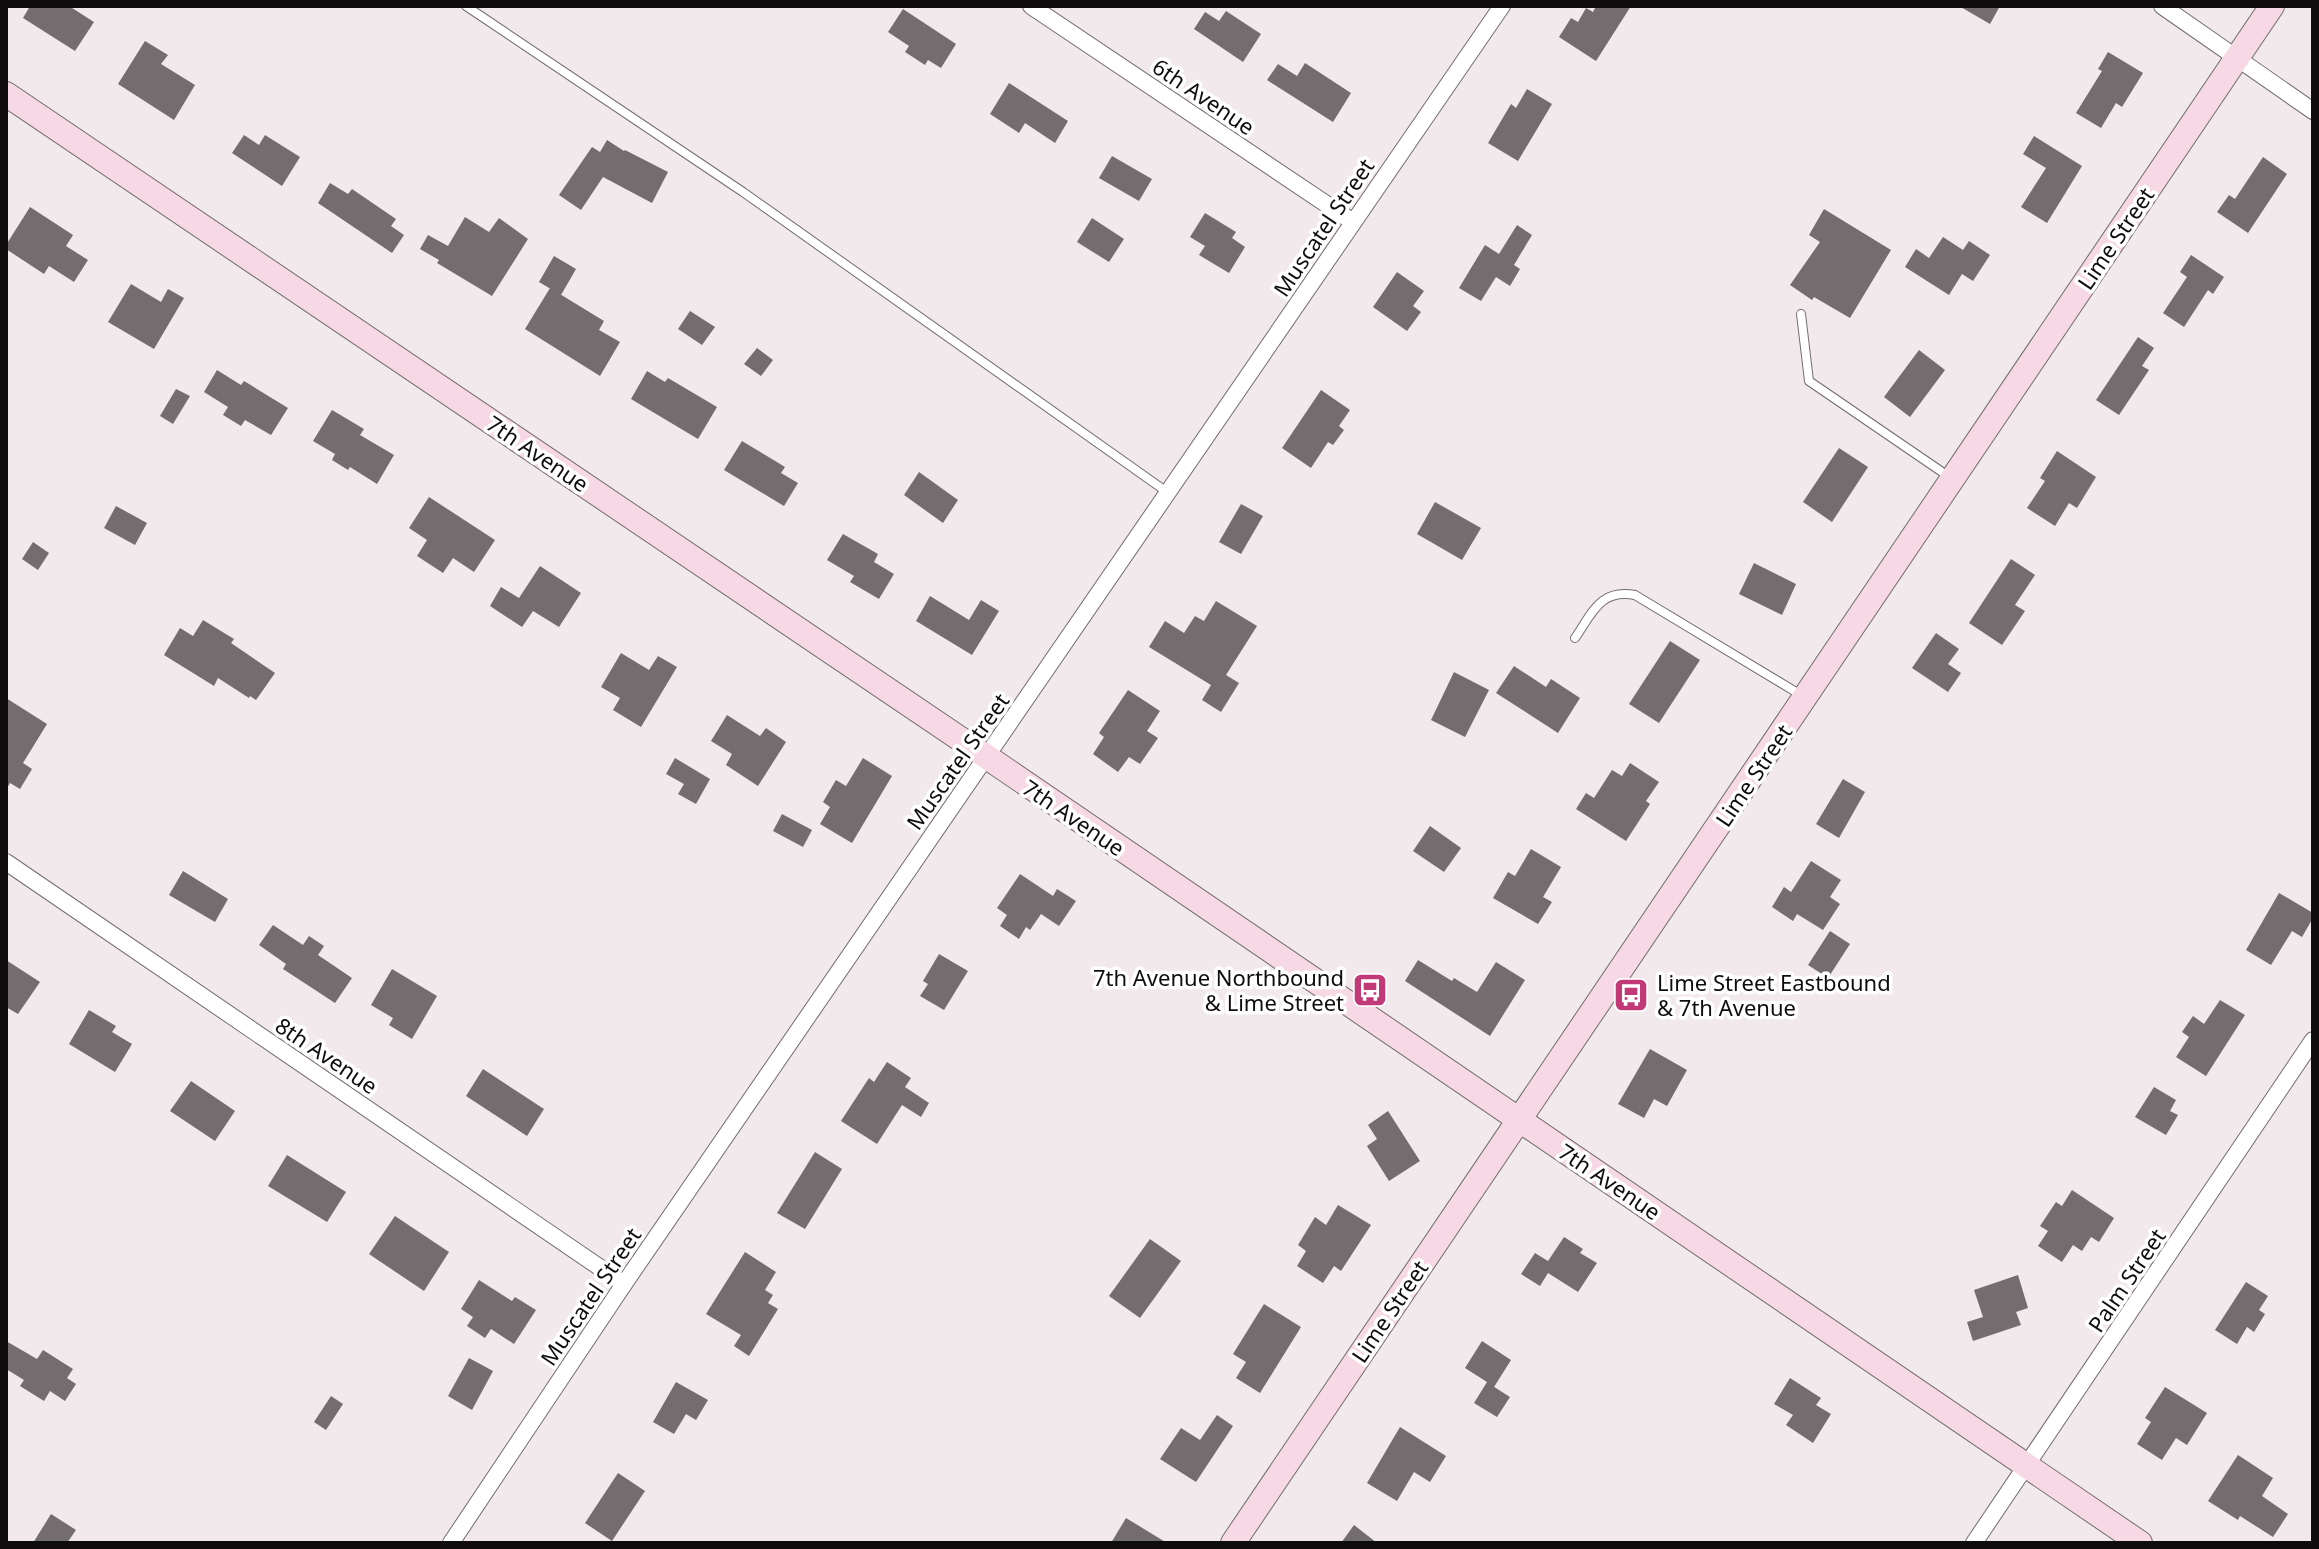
<svg xmlns="http://www.w3.org/2000/svg" width="2319" height="1549" viewBox="0 0 2319 1549" font-family="'Noto Sans',sans-serif">
<style>
.building{fill:#746d6f}
.lines{fill:none;stroke-linecap:round;stroke-linejoin:round}
.lane-casing{stroke:#736c6e;stroke-width:10}
.street-casing{stroke:#736c6e;stroke-width:18}
.secondary-casing{stroke:#736c6e;stroke-width:26}
.lane{stroke:#fff;stroke-width:8}
.street{stroke:#fff;stroke-width:16}
.secondary{stroke:#f6d9e4;stroke-width:24}
.labels{text-anchor:middle;dominant-baseline:central;stroke-width:7;stroke-linejoin:round;paint-order:stroke}
.street-label{font-size:22px;fill:#0f0c0d;stroke:#fff}
.poi-label{font-size:22px;fill:#0f0c0d;stroke:#fff;text-anchor:end}
</style>
<rect width="100%" height="100%" fill="#f1e9ec"/>
<!-- building -->
<g class="building">
<path d="M30 6H69L94 22 75 51 23 18Z"/>
<path d="M1596 6H1631L1596 61 1559 37 1571 18 1578 22 1586 8 1593 12Z"/>
<path d="M1959 6H2000L1990 24Z"/>
<path d="M903 9 956 44 941 68 928 60 925 65 905 52 909 46 888 32Z"/>
<path d="M1226 11 1261 34 1243 62 1194 29 1205 12 1219 21Z"/>
<path d="M145 41 168 55 161 64 195 85 174 120 118 84Z"/>
<path d="M2108 52 2143 73 2122 107 2116 103 2101 128 2076 113 2102 71 2098 69Z"/>
<path d="M1305 63 1351 93 1333 122 1267 80 1278 64 1297 76Z"/>
<path d="M1009 83 1068 121 1055 143 1025 123 1019 133 990 114Z"/>
<path d="M1527 89 1552 104 1518 161 1488 143 1511 104 1516 108Z"/>
<path d="M244 135 259 145 265 135 300 157 282 186 232 153Z"/>
<path d="M2034 136 2082 166 2047 223 2021 207 2046 168 2023 154Z"/>
<path d="M607 140 624 151 625 150 668 172 652 203 603 177 581 210 559 195 592 147 600 152Z"/>
<path d="M1112 156 1152 179 1139 201 1099 178Z"/>
<path d="M2263 157 2287 174 2248 233 2217 212 2229 195 2235 199Z"/>
<path d="M330 183 348 194 352 189 396 219 391 226 404 235 392 253 318 203Z"/>
<path d="M30 207 73 235 66 246 88 260 74 282 49 266 44 274 6 249V245Z"/>
<path d="M1824 209 1891 250 1850 318 1814 297 1812 300 1790 285 1820 242 1809 235Z"/>
<path d="M1205 213 1236 232 1232 238 1245 247 1229 273 1199 255 1205 246 1190 237Z"/>
<path d="M465 217 489 232 499 218 528 239 492 296 437 263 439 260 420 249 428 235 448 246Z"/>
<path d="M1092 218 1124 239 1109 262 1077 242Z"/>
<path d="M1517 225 1532 235 1514 265 1520 269 1510 286 1496 277 1481 301 1459 288 1485 245 1499 254Z"/>
<path d="M1943 237 1963 250 1969 241 1990 255 1973 281 1962 274 1949 295 1905 267 1916 249 1929 258Z"/>
<path d="M2191 255 2224 277 2213 294 2208 290 2184 327 2163 313 2187 277 2180 272Z"/>
<path d="M554 256 576 269 561 295 539 282Z"/>
<path d="M1397 272 1424 291 1413 306 1421 312 1407 331 1373 307Z"/>
<path d="M131 284 161 302 168 289 184 298 154 349 108 322Z"/>
<path d="M550 288 604 321 599 330 620 342 600 376 525 329Z"/>
<path d="M690 311 715 327 702 345 678 329Z"/>
<path d="M2138 337 2154 348 2142 366 2149 370 2119 415 2096 400Z"/>
<path d="M757 348 773 360 761 376 744 364Z"/>
<path d="M1919 350 1945 370 1910 417 1884 397Z"/>
<path d="M217 370 241 385 244 381 288 408 271 435 245 420 241 426 223 415 228 407 204 392Z"/>
<path d="M647 371 665 382 668 378 717 407 698 439 631 399Z"/>
<path d="M176 389 190 396 173 424 160 416Z"/>
<path d="M1321 390 1350 410 1339 426 1344 430 1333 445 1328 442 1311 468 1282 448Z"/>
<path d="M332 410 364 429 360 435 394 455 377 484 350 467 348 470 332 460 335 454 313 441Z"/>
<path d="M742 441 785 467 781 473 798 483 784 506 724 470Z"/>
<path d="M1839 448 1868 467 1832 522 1803 502Z"/>
<path d="M2057 451 2096 477 2077 508 2069 503 2055 526 2027 508 2045 481 2040 478Z"/>
<path d="M919 472 958 500 943 523 904 495Z"/>
<path d="M429 497 495 540 474 572 453 558 443 573 417 556 427 540 409 528Z"/>
<path d="M1435 502 1481 528 1462 560 1417 534Z"/>
<path d="M1241 504 1263 516 1241 554 1219 542Z"/>
<path d="M116 506 147 523 135 545 104 528Z"/>
<path d="M843 534 878 554 874 562 894 574 879 599 850 582 854 576 827 560Z"/>
<path d="M33 542 49 553 38 570 22 559Z"/>
<path d="M2011 559 2035 575 2015 605 2025 611 2002 645 1969 623Z"/>
<path d="M1754 563 1796 584 1782 615 1739 594Z"/>
<path d="M540 566 581 593 559 627 533 611 522 627 490 606 501 587 519 598Z"/>
<path d="M930 596 969 620 981 600 999 611 972 655 916 621Z"/>
<path d="M1216 601 1257 626 1226 675 1239 683 1221 712 1202 700 1211 685 1149 647 1165 621 1184 633 1195 616 1204 621Z"/>
<path d="M203 620 234 639 231 643 275 673 256 700 250 696 249 698 218 678 214 686 164 655 180 628 193 636Z"/>
<path d="M1936 633 1959 649 1948 664 1961 673 1948 692 1912 668Z"/>
<path d="M1670 641 1700 660 1659 723 1629 704Z"/>
<path d="M621 653 649 670 658 656 677 667 641 727 613 710 620 698 601 687Z"/>
<path d="M1514 666 1546 687 1551 679 1580 698 1558 733 1496 693Z"/>
<path d="M1454 672 1489 690 1465 737 1431 720Z"/>
<path d="M1128 690 1160 711 1147 731 1158 738 1140 764 1129 757 1118 772 1093 754 1104 737 1099 733Z"/>
<path d="M6 698 47 724 23 763 32 769 20 789 10 783 6 790Z"/>
<path d="M727 715 760 736 766 728 786 742 758 786 726 765 732 754 711 741Z"/>
<path d="M675 758 710 779 696 804 678 794 684 784 666 774Z"/>
<path d="M863 758 892 776 852 843 820 824 830 807 823 802 836 780 846 786Z"/>
<path d="M1630 763 1659 782 1646 801 1650 804 1626 841 1576 809 1586 793 1594 798 1612 770 1622 776Z"/>
<path d="M1843 779 1865 792 1839 838 1816 824Z"/>
<path d="M782 814 812 830 803 847 773 831Z"/>
<path d="M1430 826 1461 848 1444 872 1413 851Z"/>
<path d="M1531 849 1561 867 1543 897 1552 902 1538 924 1493 898 1508 872 1515 876Z"/>
<path d="M1811 861 1841 880 1830 897 1840 904 1823 930 1797 914 1793 921 1772 907 1784 887 1791 892Z"/>
<path d="M183 871 228 899 215 922 169 895Z"/>
<path d="M1020 874 1053 896 1057 889 1076 901 1059 926 1041 914 1030 930 1026 927 1019 939 1000 926 1007 915 997 908Z"/>
<path d="M2279 893 2313 913V918L2302 937 2292 931 2271 965 2246 950Z"/>
<path d="M273 925 303 945 309 936 324 946 318 955 352 978 335 1003 283 969 286 964 259 945Z"/>
<path d="M1830 931 1850 944 1828 978 1808 965Z"/>
<path d="M939 954 968 971 944 1010 920 996 928 984 923 981Z"/>
<path d="M6 960 40 982 18 1014 6 1007Z"/>
<path d="M1418 960 1452 981 1454 978 1477 992 1496 962 1525 980 1490 1036 1405 981Z"/>
<path d="M392 969 437 996 412 1039 389 1025 393 1018 371 1005Z"/>
<path d="M2220 1000 2245 1015 2206 1076 2176 1057 2189 1037 2182 1032 2193 1016 2204 1024Z"/>
<path d="M89 1010 116 1026 112 1032 132 1044 115 1072 69 1044Z"/>
<path d="M1650 1049 1687 1070 1667 1106 1654 1099 1644 1118 1618 1104Z"/>
<path d="M887 1062 911 1078 905 1087 929 1103 921 1117 902 1105 877 1144 841 1121 869 1078 874 1082Z"/>
<path d="M483 1069 544 1109 527 1136 466 1096Z"/>
<path d="M191 1081 235 1111 215 1141 170 1111Z"/>
<path d="M2154 1087 2176 1100 2170 1111 2178 1115 2166 1135 2135 1117Z"/>
<path d="M1388 1111 1420 1161 1389 1181 1367 1146 1377 1139 1368 1125Z"/>
<path d="M815 1152 842 1169 805 1229 777 1213Z"/>
<path d="M287 1155 346 1192 327 1222 268 1186Z"/>
<path d="M2072 1190 2114 1218 2099 1242 2091 1237 2082 1251 2073 1245 2062 1262 2038 1246 2048 1231 2040 1226 2056 1202 2062 1206Z"/>
<path d="M1338 1205 1371 1225 1341 1271 1334 1266 1323 1283 1297 1266 1306 1251 1298 1245 1315 1217 1326 1225Z"/>
<path d="M395 1216 449 1252 424 1291 369 1254Z"/>
<path d="M1564 1237 1583 1249 1580 1253 1597 1263 1578 1292 1548 1273 1540 1286 1521 1274 1535 1253 1548 1261Z"/>
<path d="M1150 1239 1181 1261 1140 1318 1109 1296Z"/>
<path d="M745 1252 776 1272 765 1290 773 1295 768 1303 778 1309 749 1356 734 1346 741 1335 706 1314Z"/>
<path d="M2018 1275 2028 1308 2016 1312 2021 1325 1973 1341 1967 1322 1983 1317 1974 1290Z"/>
<path d="M479 1280 512 1301 515 1297 536 1310 514 1344 491 1329 485 1338 467 1326 473 1317 461 1309Z"/>
<path d="M2246 1282 2268 1296 2259 1310 2265 1314 2254 1332 2247 1327 2237 1344 2215 1330Z"/>
<path d="M1264 1304 1301 1327 1260 1393 1236 1378 1246 1362 1233 1354Z"/>
<path d="M6 1341 37 1359 43 1350 73 1369 67 1378 76 1384 65 1401 50 1391 44 1401 20 1386 24 1380 6 1369Z"/>
<path d="M1482 1341 1511 1360 1494 1387 1488 1383 1510 1397 1497 1417 1474 1403 1487 1382 1465 1368Z"/>
<path d="M469 1358 493 1371 472 1410 448 1396Z"/>
<path d="M1790 1378 1821 1398 1816 1405 1831 1414 1813 1443 1786 1425 1793 1415 1774 1404Z"/>
<path d="M676 1382 708 1400 696 1420 686 1414 674 1434 653 1422Z"/>
<path d="M2165 1387 2207 1413 2187 1445 2176 1438 2162 1460 2137 1444 2151 1422 2145 1418Z"/>
<path d="M331 1396 343 1404 326 1430 314 1422Z"/>
<path d="M1217 1415 1233 1426 1196 1482 1160 1459 1181 1428 1200 1440Z"/>
<path d="M1400 1427 1446 1456 1430 1482 1414 1472 1397 1501 1367 1483Z"/>
<path d="M2238 1455 2273 1478 2262 1496 2288 1514 2273 1537 2240 1516 2238 1520 2208 1501Z"/>
<path d="M618 1473 645 1491 612 1541 585 1523Z"/>
<path d="M51 1514 76 1530 67 1543H33Z"/>
<path d="M1126 1518 1167 1543H1111Z"/>
<path d="M1354 1525 1377 1543H1341Z"/>
</g>
<g class="lines">
<!-- lane casing -->
<g class="lane-casing">
<g id="lane">
<path d="M466 6 743 192 1167 492"/>
<path d="M1801 314 1809 381 1948 476"/>
<path d="M1575 638C1593 612 1600 589 1635 595L1801 695"/>
</g>
</g>
<!-- street casing -->
<g class="street-casing">
<g id="street">
<path d="M1031 6 1353 222"/>
<path d="M2162 6 2313 111"/>
<path d="M6 862 624 1284"/>
<path d="M451 1543 624 1284 1502 6"/>
<path d="M1974 1543 2313 1040"/>
</g>
</g>
<!-- secondary casing -->
<g class="secondary-casing">
<g id="secondary">
<path d="M6 94 987 757 2140 1543"/>
<path d="M1233 1543 2272 6"/>
</g>
</g>
<!-- lane -->
<use href="#lane" class="lane"/>
<!-- street -->
<use href="#street" class="street"/>
<!-- secondary -->
<use href="#secondary" class="secondary"/>
</g>
<!-- icons -->
<defs>
<g id="bus-square" transform="scale(1.8)"><rect x="-9" y="-9" width="18" height="18" rx="4" fill="#c13977" stroke="#fff"/><path d="M-5-6H5V4H4V6H2V4H-2V6H-4V4H-5ZM-3.5-4V0h7V-4ZM-3.5 1.2v1.5H-2V1.2ZM2 1.2v1.5H3.5V1.2Z" fill="#fff"/></g>
</defs>
<g fill-rule="evenodd">
<use href="#bus-square" x="1370" y="990"/>
<use href="#bus-square" x="1631" y="995"/>
</g>
<g class="labels">
<!-- street labels -->
<g class="street-label">
<text transform="translate(1204 96) rotate(34)">6th Avenue</text>
<text transform="translate(1323 227) rotate(-56)">Muscatel Street</text>
<text transform="translate(2115 238) rotate(-56)">Lime Street</text>
<text transform="translate(538 453) rotate(34)">7th Avenue</text>
<text transform="translate(957 761) rotate(-55)">Muscatel Street</text>
<text transform="translate(1753 775) rotate(-56)">Lime Street</text>
<text transform="translate(1074 817) rotate(34)">7th Avenue</text>
<text transform="translate(327 1055) rotate(34)">8th Avenue</text>
<text transform="translate(1610 1181) rotate(34)">7th Avenue</text>
<text transform="translate(2126 1280) rotate(-56)">Palm Street</text>
<text transform="translate(590 1296) rotate(-56)">Muscatel Street</text>
<text transform="translate(1389 1311) rotate(-56)">Lime Street</text>
</g>
<!-- poi labels -->
<g class="poi-label">
<text x="1344" y="977">7th Avenue Northbound<tspan x="1344" dy="25">&amp; Lime Street</tspan></text>
<text x="1657" y="982" text-anchor="start">Lime Street Eastbound<tspan x="1657" dy="25">&amp; 7th Avenue</tspan></text>
</g>
</g>
<!-- border -->
<rect width="2319" height="1549" fill="none" stroke="#0f0c0d" stroke-width="16"/>
</svg>
